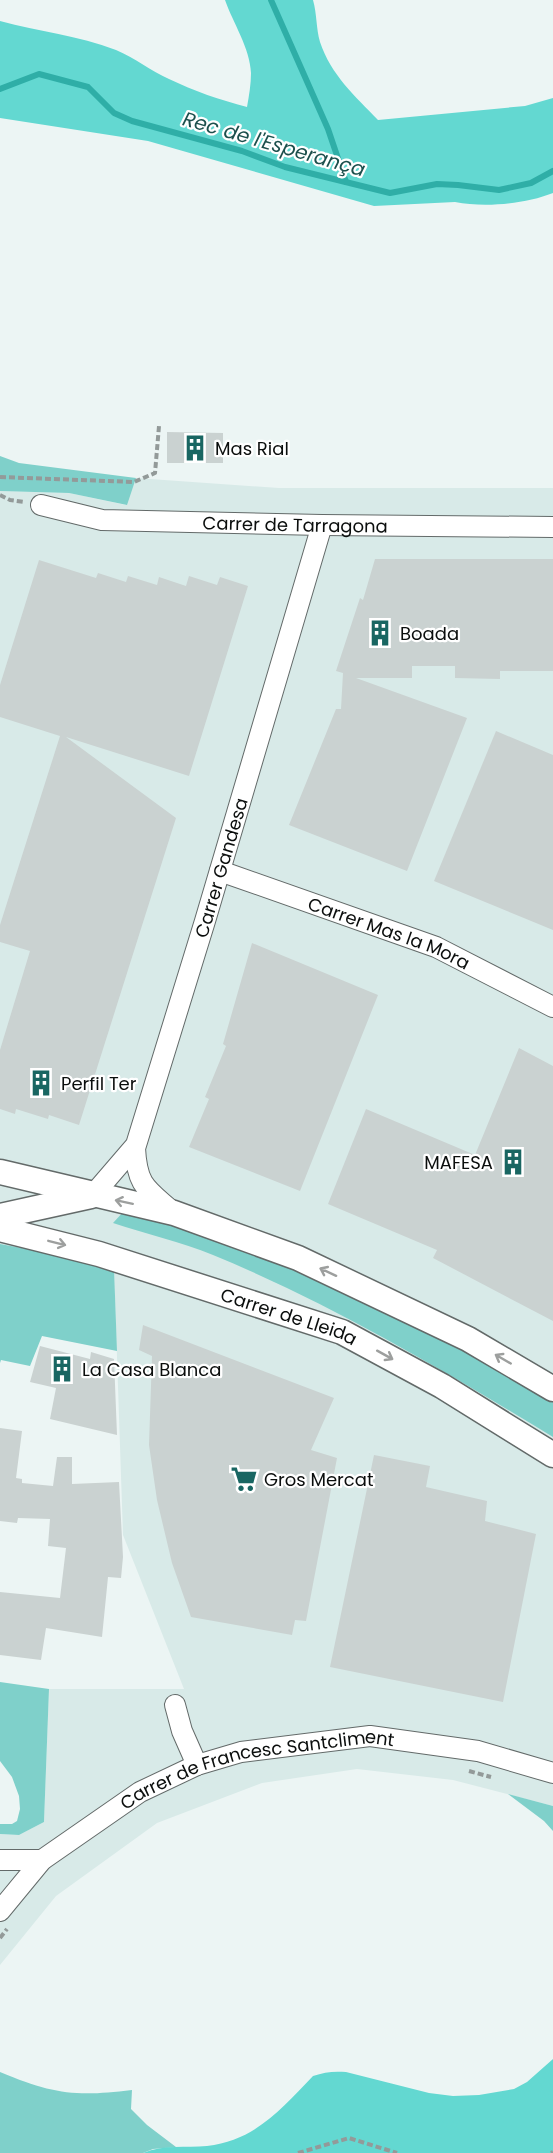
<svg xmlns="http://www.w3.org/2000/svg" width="553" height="2153" viewBox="0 0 553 2153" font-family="Poppins,sans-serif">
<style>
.built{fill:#d8eae8}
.green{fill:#7fd0ca}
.forest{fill:#63d8d1}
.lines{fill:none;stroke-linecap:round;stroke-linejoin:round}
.stream{stroke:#2faea7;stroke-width:6}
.building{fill:#cad2d1}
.minor-casing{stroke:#636a69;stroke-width:22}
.tertiary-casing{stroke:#636a69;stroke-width:27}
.path{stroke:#939a99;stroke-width:4;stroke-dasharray:6 3;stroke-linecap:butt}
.minor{stroke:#fff;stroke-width:20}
.tertiary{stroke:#fff;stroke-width:24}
.oneway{stroke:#9d9f9e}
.labels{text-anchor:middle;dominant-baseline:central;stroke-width:4.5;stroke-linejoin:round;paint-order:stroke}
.poi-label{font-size:18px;fill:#0b0e0d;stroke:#fff;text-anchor:start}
.street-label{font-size:18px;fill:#0b0e0d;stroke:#fff}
.water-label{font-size:20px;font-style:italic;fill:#1c504d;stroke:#fff}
</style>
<rect width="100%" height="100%" fill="#ecf5f4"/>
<!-- built -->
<path class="built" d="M136 478 279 488H553V1806L453 1780 357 1769 262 1783 157 1823 56 1896 0 1965V1834L19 1835 44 1822 49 1689H184L123 1535 114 1268 71 1257 0 1244V491L69 493 126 505Z"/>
<!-- green -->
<g class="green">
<path d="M0 456 19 463 136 478 127 505 69 493 0 491Z"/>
<path d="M125 1210C223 1236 319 1272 410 1319 458 1343 505 1372 553 1399V1437C443 1370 332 1304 213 1255 181 1242 146 1234 113 1223Z"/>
<path d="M0 1244 71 1257 114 1268 117 1351 42 1336 30 1366 1 1360 0 1363Z"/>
<path d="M0 1682 49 1689 44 1822 19 1835 0 1834V1824H12L17 1821 20 1809 19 1796 12 1777 0 1761Z"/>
<path d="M508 1794 553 1806V1831L544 1821Z"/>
<path d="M0 2072C53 2094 75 2097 132 2090L131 2109 147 2125 176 2147 153 2149 143 2153H0Z"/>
</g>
<!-- forest -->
<g class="forest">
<path d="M225 0H313C317 14 316 28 320 42 331 75 355 96 378 120L525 106 553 98V193C525 204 485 208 455 202L374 206 148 141 0 118V21C39 32 78 35 116 50 135 58 151 71 169 79 194 91 220 100 247 107 249 96 251 84 251 73 250 48 233 23 225 0Z"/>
<path d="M553 2059V2153H143C164 2144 186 2148 207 2146 256 2140 281 2109 313 2076 324 2072 334 2071 346 2072L429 2093 453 2096 479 2095 514 2089 527 2082Z"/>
</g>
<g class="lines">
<!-- stream -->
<g class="stream">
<path d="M271 0 328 129 346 182"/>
<path d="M0 89 39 74 88 87 114 113 132 121 242 151 285 167 390 193 437 184 458 185 499 190 531 183 553 171"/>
</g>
</g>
<!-- building -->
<g class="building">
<path d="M167 432 223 433V463H167Z"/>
<path d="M375 559H553V671H500V679L455 678V666H412V678H356L467 718 407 871 289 825 336 709H341L343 673 336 671 360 598 363 600Z"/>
<path d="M39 560 96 578 98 573 126 582 128 576 157 585 159 577 186 586 189 576 217 585 220 577 248 586 189 776 66 737 176 818 79 1125 49 1115 48 1119 16 1109 15 1114 0 1109V1050L30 951 0 942V925L60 736 0 717V685Z"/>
<path d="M496 731 553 755V930L434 881Z"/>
<path d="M252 943 378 995 300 1191 189 1147 209 1099 205 1097 226 1046 223 1044Z"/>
<path d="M519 1048 553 1066V1321L433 1258 437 1250 328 1204 366 1109 475 1155Z"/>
<path d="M143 1325 334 1398 311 1450 337 1458 306 1621 295 1620 292 1635 191 1617 172 1563 157 1500 149 1445 152 1356 139 1350Z"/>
<path d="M40 1346 90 1359 91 1352 114 1359 117 1435 50 1419 56 1388 30 1382Z"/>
<path d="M0 1428 22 1431 16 1478 22 1479V1483L53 1486 57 1457H72V1484L119 1482 123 1557 121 1578 108 1577 102 1637 46 1628 41 1660 0 1655V1592L60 1598 66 1548 48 1546 50 1519 18 1518 17 1523 0 1521Z"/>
<path d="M374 1455 430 1466 426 1487 487 1501 485 1521 536 1534 503 1702 330 1667Z"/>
</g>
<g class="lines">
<!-- minor casing -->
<g class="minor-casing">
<g id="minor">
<path id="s1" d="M41 505 102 520 322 525 553 527"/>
<path id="s2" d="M220 871 436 947 553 1007"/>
<path d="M135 1148C137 1187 147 1189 174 1213"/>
<path id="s3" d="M93 1195 136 1145 205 921 322 525"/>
<path d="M175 1705 182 1731 197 1765"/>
<path d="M0 1860H42"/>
<path id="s4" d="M0 1911 42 1860 140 1792 197 1765 241 1752 370 1736 478 1751 553 1773"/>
</g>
</g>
<!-- tertiary casing -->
<g class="tertiary-casing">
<g id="tertiary">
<path d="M0 1172 174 1213 298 1258 468 1339 553 1389"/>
<path d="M0 1216 91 1196"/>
<path id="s5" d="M0 1229 99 1254 342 1332 442 1386 553 1455"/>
</g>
</g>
<!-- path -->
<g class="path">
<path d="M0 477 134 482 155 473 159 426"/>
<path d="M0 495 10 500 25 502"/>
<path d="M469 1771 491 1777"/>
<path d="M0 1938 7 1929"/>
<path d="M298 2153 349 2138 397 2153"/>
<path d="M551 2153 553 2152"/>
</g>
<!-- minor -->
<use href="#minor" class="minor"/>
<!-- tertiary -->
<use href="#tertiary" class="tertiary"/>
</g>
<!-- one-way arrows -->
<defs><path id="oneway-shaft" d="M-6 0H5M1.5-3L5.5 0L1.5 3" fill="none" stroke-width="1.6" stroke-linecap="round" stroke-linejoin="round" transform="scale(1.5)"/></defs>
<g class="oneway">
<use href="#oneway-shaft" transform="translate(124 1202) rotate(-168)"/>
<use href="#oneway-shaft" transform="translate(57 1243) rotate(14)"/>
<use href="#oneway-shaft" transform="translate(328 1272) rotate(-155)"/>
<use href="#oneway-shaft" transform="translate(385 1355) rotate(29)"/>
<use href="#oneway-shaft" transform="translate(503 1359) rotate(-150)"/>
</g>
<!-- icons -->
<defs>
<g id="building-bare" transform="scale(2.07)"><path d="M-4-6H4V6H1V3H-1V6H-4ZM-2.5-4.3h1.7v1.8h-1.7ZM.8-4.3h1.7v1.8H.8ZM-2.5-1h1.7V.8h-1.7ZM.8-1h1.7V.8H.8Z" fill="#196662" stroke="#fff" stroke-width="2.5" paint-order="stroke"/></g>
<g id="supermarket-bare" transform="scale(2.07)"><path d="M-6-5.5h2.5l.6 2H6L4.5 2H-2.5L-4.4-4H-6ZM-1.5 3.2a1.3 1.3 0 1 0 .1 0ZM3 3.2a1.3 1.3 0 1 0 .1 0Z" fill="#196662" stroke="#fff" stroke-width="2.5" paint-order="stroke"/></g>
</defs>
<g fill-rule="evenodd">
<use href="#building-bare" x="195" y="448"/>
<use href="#building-bare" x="380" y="633"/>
<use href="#building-bare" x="41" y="1083"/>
<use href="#building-bare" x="513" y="1162"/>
<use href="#building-bare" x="62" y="1369"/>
<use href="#supermarket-bare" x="244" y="1479"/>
</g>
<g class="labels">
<!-- poi labels -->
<g class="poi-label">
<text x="215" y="448">Mas Rial</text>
<text x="400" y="633">Boada</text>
<text x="61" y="1083">Perfil Ter</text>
<text x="493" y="1162" text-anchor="end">MAFESA</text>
<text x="82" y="1369">La Casa Blanca</text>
<text x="264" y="1479">Gros Mercat</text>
</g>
<!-- street labels -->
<g class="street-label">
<text stroke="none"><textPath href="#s1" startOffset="256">Carrer de Tarragona</textPath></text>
<text stroke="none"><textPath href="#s3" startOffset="356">Carrer Gandesa</textPath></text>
<text stroke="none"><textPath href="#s2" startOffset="180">Carrer Mas la Mora</textPath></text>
<text stroke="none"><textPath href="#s5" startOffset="302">Carrer de Lleida</textPath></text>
<text stroke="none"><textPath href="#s4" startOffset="306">Carrer de Francesc Santcliment</textPath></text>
</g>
<!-- water labels -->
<g class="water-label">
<text transform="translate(274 144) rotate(16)">Rec de l'Esperança</text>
</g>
</g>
</svg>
